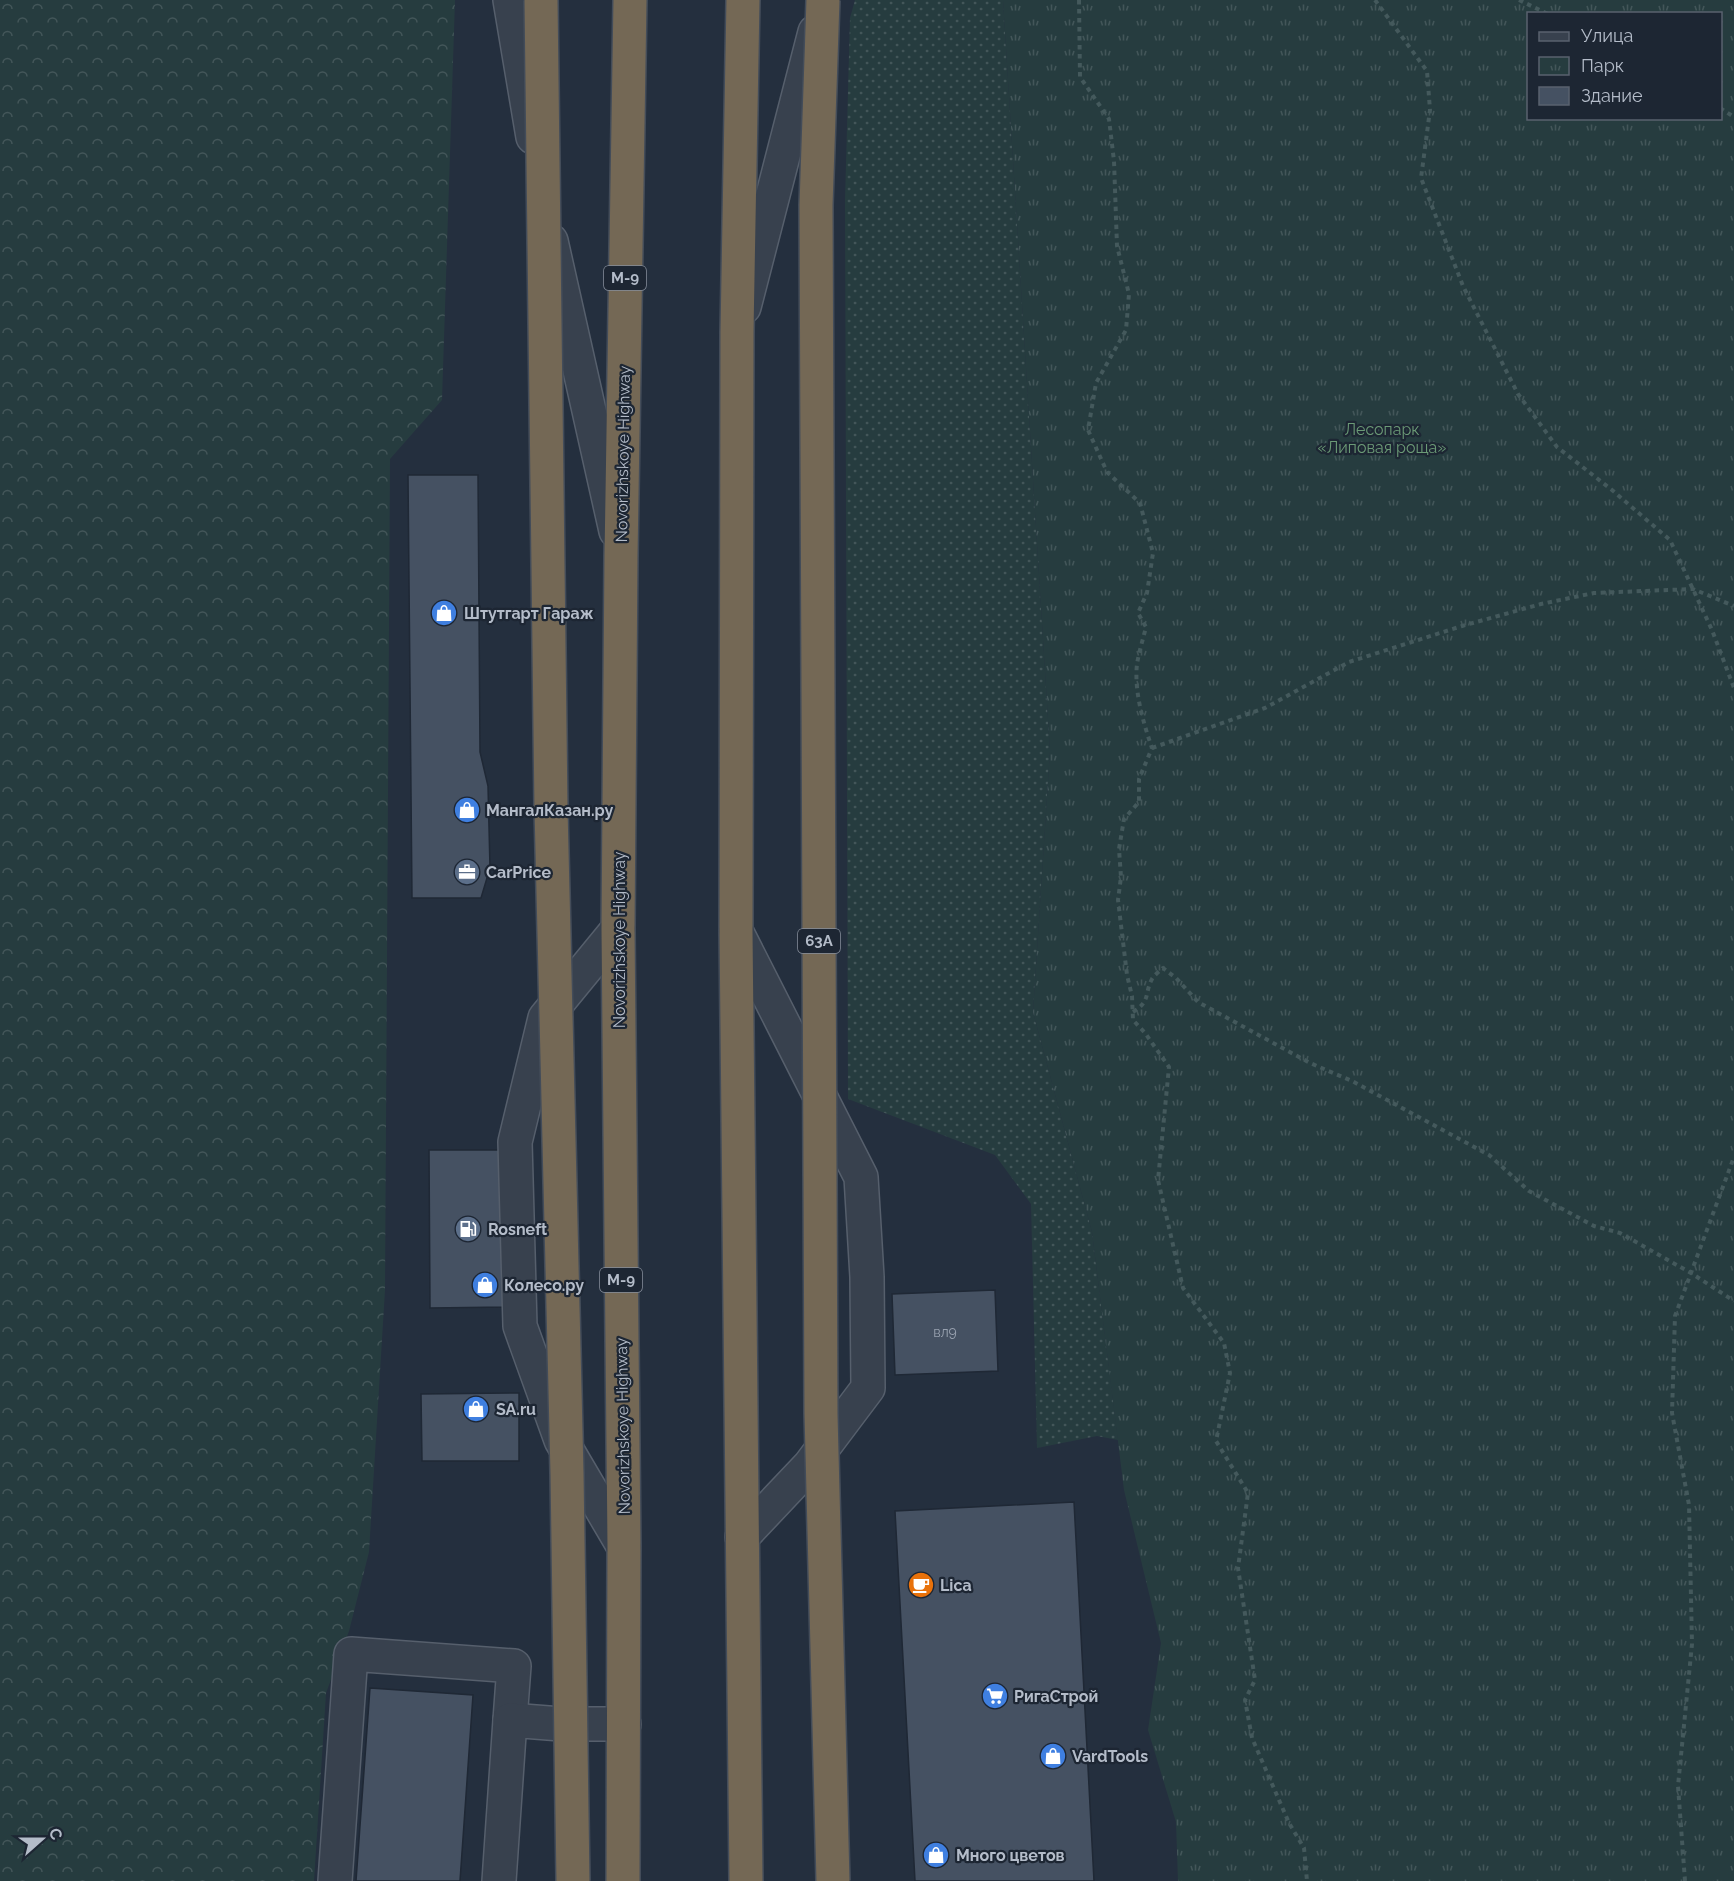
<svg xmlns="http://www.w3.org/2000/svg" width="1734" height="1881" viewBox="0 0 1734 1881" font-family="Raleway,sans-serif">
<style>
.grass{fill:url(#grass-dots)}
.forest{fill:url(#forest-crowns)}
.park{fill:url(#park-tufts);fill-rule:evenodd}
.building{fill:#455162;stroke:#1f2835;stroke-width:1.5}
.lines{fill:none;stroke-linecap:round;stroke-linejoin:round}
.minor-casing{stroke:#565f6c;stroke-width:36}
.highway-casing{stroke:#434c59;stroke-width:36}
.path{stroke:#44595c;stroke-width:4;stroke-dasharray:4.5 4.5;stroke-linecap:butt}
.minor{stroke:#38414e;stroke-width:33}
.highway{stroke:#746855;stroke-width:33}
.highway-bridge-casing{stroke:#434c59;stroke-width:36;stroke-linecap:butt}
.highway-bridge{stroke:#746855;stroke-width:33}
.labels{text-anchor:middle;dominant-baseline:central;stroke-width:4.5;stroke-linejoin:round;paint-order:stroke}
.number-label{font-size:14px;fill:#98a1af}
.shield{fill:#1d2633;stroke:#878f9c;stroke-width:1.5}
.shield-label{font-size:15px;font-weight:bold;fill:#b4bcc9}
.park-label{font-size:16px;fill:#6b9a76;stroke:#1d2633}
.street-label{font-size:16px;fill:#b4bcc9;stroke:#1d2633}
.poi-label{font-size:16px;font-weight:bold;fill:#b4bcc9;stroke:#1d2633;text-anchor:start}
</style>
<defs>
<pattern id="grass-dots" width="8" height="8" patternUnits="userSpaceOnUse" patternTransform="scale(1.5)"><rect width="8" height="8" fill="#263c3f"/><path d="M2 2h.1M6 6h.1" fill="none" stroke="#435659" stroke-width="1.8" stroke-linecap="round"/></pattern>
<pattern id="forest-crowns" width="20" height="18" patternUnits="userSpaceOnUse" patternTransform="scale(1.5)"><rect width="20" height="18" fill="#263c3f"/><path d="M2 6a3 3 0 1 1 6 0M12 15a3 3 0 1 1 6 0" fill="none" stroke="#435659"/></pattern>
<pattern id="park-tufts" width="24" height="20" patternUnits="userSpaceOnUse" patternTransform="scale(1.5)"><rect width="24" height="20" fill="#263c3f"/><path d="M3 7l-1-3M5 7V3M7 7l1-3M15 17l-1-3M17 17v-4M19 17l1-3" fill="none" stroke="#435659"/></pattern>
</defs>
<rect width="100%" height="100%" fill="#242f3e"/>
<!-- grass -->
<path class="grass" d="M855 0H1003L1050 751 1033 1012 1092 1232 1118 1440 1097 1436 1037 1448 1031 1204 995 1155 848 1099 845 200 850 18Z"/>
<!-- forest -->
<path class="forest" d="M0 0H455L442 400 390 459 385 1290 369 1552 349 1631 326 1693 314 1881H0Z"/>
<!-- park -->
<path class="park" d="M1003 0H1734V1881H1178L1176 1822 1148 1730 1161 1643 1124 1490 1092 1232 1033 1012 1050 751ZM1528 14H1720V118H1528Z"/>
<!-- building -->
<g class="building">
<path d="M408 475H478L480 752 488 786 490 868 481 898H412Z"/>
<path d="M429 1150H506L507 1307 430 1308Z"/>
<path d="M995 1290 998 1371 895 1375 892 1294Z"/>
<path d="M519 1393V1461H422L421 1394Z"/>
<path d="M1074 1502 1094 1881H915L895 1511Z"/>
<path d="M370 1688 473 1695 460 1881H356Z"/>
</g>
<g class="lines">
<!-- minor casing -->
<g class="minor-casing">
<g id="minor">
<path d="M510 0 533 137"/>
<path d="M551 241 616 531"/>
<path d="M744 307 815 32"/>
<path d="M618 929 545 1018 515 1142 520 1326 561 1440 624 1547"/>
<path d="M736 931 861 1177 867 1277 868 1388 810 1465 742 1537"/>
<path d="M335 1881 351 1654 514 1666 510 1720"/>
<path d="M499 1881 510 1720 561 1724H624"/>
</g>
</g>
<!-- highway casing -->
<g class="highway-casing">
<g id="highway">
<path d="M743 0 737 332 736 931 746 1881"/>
<path d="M623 1881 624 1547 618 929 621 556 630 0"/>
</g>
</g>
<!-- path -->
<g class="path">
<path d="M1079 0 1080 77 1109 119 1114 161 1117 246 1129 294 1126 330 1096 383 1088 430 1107 472 1140 503 1153 553 1147 593 1138 613 1146 627C1143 639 1139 652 1137 664 1134 691 1143 722 1152 748L1139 779V802L1124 819 1119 849 1121 877 1118 900 1127 975 1132 996 1133 1020 1145 1033 1169 1067 1158 1180 1183 1288 1224 1343 1230 1373 1216 1441 1248 1493 1238 1568 1255 1680 1245 1700 1252 1738 1289 1823 1304 1848 1307 1881"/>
<path d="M1375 0 1427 71 1430 110 1421 178 1463 286 1518 394 1557 447 1612 490 1670 540 1712 630 1734 688"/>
<path d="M1519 0 1548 14"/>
<path d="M1720 108 1734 117"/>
<path d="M1152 748 1265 708 1349 662 1462 626 1541 604 1594 593 1693 589 1734 606"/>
<path d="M1133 1012C1151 1001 1144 994 1152 979 1154 975 1160 971 1163 968L1176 978 1198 1002 1310 1063 1352 1081 1489 1155 1529 1191 1594 1226 1620 1233 1691 1273 1734 1301"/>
<path d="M1685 1881 1678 1786 1692 1644 1689 1505 1672 1413 1675 1316 1734 1157"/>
</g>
<!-- minor -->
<use href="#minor" class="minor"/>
<!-- highway -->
<use href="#highway" class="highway"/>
<!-- highway-bridge casing -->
<g class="highway-bridge-casing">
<g id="highway-bridge">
<path d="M541 0 551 809 567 1473 573 1881"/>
<path d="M823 0 816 205 821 1414 833 1881"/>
</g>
</g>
<!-- highway-bridge -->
<use href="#highway-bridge" class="highway-bridge"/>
</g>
<!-- icons -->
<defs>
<g id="shop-disc" transform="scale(1.35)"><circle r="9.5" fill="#3f7fe0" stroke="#1d2633"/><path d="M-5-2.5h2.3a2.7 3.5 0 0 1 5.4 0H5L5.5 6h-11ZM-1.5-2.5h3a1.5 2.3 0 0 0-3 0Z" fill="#fff"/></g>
<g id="office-disc" transform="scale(1.35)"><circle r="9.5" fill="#5c6f8a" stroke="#1d2633"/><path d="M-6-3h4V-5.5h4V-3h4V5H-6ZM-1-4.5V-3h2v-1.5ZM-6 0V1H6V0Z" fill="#fff"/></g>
<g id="fuel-disc" transform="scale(1.35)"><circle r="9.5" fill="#5c6f8a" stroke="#1d2633"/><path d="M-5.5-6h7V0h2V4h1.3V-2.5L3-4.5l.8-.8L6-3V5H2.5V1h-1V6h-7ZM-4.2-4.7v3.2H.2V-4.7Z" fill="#fff"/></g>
<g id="cafe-disc" transform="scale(1.35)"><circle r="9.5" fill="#e8710a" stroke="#1d2633"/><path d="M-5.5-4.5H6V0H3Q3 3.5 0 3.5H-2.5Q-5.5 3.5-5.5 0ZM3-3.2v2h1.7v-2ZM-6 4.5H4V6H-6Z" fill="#fff"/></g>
<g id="supermarket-disc" transform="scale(1.35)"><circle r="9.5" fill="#3f7fe0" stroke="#1d2633"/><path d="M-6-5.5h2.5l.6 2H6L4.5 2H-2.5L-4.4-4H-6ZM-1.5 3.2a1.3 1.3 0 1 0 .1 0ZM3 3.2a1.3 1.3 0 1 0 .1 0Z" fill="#fff"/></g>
</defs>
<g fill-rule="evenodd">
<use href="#shop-disc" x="444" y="613"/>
<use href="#shop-disc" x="467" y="810"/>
<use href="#office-disc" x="467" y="872"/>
<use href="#fuel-disc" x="468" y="1229"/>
<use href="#shop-disc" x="485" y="1285"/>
<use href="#shop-disc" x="476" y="1409"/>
<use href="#cafe-disc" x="921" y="1585"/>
<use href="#supermarket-disc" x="995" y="1696"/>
<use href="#shop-disc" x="1053" y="1756"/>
<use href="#shop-disc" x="936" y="1855"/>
</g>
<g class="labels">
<!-- number labels -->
<g class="number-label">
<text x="945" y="1332">вл9</text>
</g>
<!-- shield labels -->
<g class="shield">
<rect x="604" y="266" width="42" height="24" rx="4.5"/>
<rect x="798" y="929" width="42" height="24" rx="4.5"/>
<rect x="600" y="1268" width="42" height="24" rx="4.5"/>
</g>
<g class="shield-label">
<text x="625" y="278">М-9</text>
<text x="819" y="941">63A</text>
<text x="621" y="1280">М-9</text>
</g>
<!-- park labels -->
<g class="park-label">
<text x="1382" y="429">Лесопарк<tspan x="1382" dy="18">«Липовая роща»</tspan></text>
</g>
<!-- street labels -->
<g class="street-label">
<text transform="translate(623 454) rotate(-89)">Novorizhskoye Highway</text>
<text transform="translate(619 940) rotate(-90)">Novorizhskoye Highway</text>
<text transform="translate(623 1426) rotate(-91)">Novorizhskoye Highway</text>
</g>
<!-- poi labels -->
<g class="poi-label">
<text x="464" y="613">Штутгарт Гараж</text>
<text x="486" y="810">МангалКазан.ру</text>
<text x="486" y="872">CarPrice</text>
<text x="488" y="1229">Rosneft</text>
<text x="504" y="1285">Колесо.ру</text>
<text x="496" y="1409">SA.ru</text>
<text x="940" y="1585">Lica</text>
<text x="1014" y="1696">РигаСтрой</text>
<text x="1072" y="1756">VardTools</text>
<text x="956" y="1855">Много цветов</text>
</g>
</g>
<!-- legend -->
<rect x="1527" y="12" width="195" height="108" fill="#1d2633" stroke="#59626f" stroke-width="1.5"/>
<rect x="1539" y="32" width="30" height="9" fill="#38414e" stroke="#59626f" stroke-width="1.5"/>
<text x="1581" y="42" font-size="18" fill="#b4bcc9">Улица</text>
<rect x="1539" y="57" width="30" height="18" fill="url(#park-tufts)" stroke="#59626f" stroke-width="1.5"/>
<text x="1581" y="72" font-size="18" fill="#b4bcc9">Парк</text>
<rect x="1539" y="87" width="30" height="18" fill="#455162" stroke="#59626f" stroke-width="1.5"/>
<text x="1581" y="102" font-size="18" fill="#b4bcc9">Здание</text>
<!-- north arrow -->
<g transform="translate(42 1839) rotate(69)" stroke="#1d2633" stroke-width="4.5" paint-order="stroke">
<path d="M0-4.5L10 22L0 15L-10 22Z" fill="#b4bcc9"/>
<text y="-9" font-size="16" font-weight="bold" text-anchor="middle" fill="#b4bcc9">С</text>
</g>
</svg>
